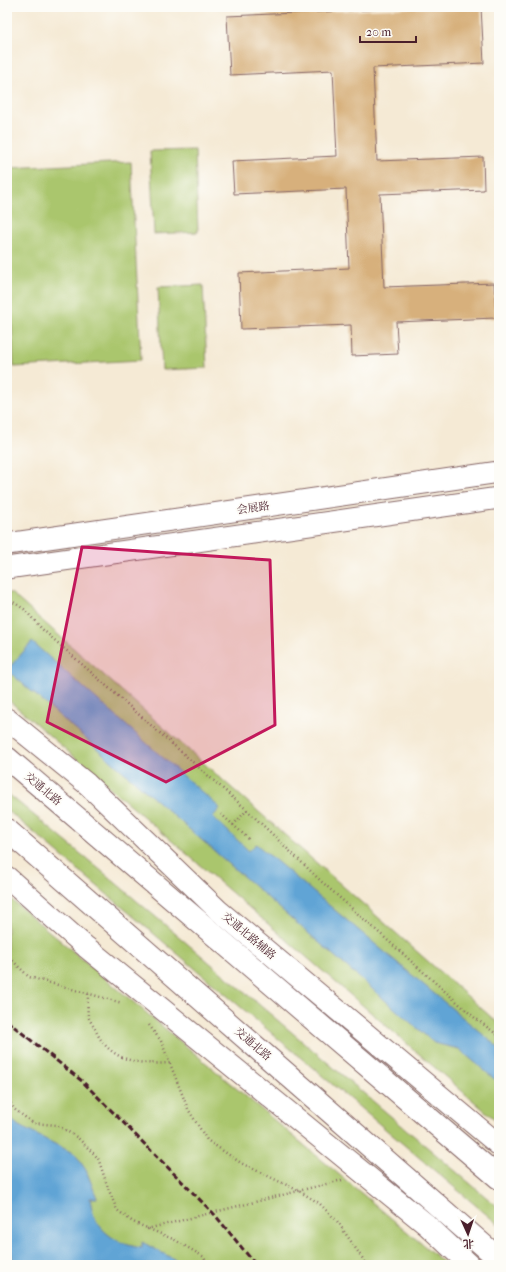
<svg xmlns="http://www.w3.org/2000/svg" width="506" height="1272" font-family="'IM FELL French Canon','Noto Serif SC',serif">
<style>
.green{fill:#aac66d;stroke:#7a724c}
.water{fill:#61a4d5;stroke:#566280}
.building{fill:#d7b07b}
.lines{fill:none;stroke-linecap:round;stroke-linejoin:round}
.minor-casing{stroke:#866666;stroke-width:23}
.major-casing{stroke:#866666;stroke-width:24}
.path{stroke:#866666;stroke-width:2.5;stroke-dasharray:1 3;stroke-linecap:butt}
.minor{stroke:#fff;stroke-width:21}
.major{stroke:#fff;stroke-width:22}
.rail{stroke:#4a1f2b;stroke-width:3;stroke-dasharray:6 3;stroke-linecap:butt}
.marked{fill:#c2185b;fill-opacity:0.2;stroke:#c2185b;stroke-width:3;stroke-linejoin:round}
.labels{text-anchor:middle;dominant-baseline:central;stroke-width:3.5;stroke-linejoin:round;paint-order:stroke}
.street-label{font-size:11px;fill:#4a1f2b;stroke:#fdfcf7}
</style>
<rect width="100%" height="100%" fill="#fdfcf7"/>
<filter id="ink" filterUnits="userSpaceOnUse"><feTurbulence type="fractalNoise" baseFrequency=".025" numOctaves="2"/><feDisplacementMap in="SourceGraphic" scale="8" xChannelSelector="R" yChannelSelector="G"/><feConvolveMatrix kernelMatrix="1 2 1 2 8 2 1 2 1" color-interpolation-filters="sRGB"/></filter>
<filter id="wash" filterUnits="userSpaceOnUse"><feTurbulence type="fractalNoise" baseFrequency=".012" numOctaves="4" result="noise"/><feDisplacementMap in="SourceGraphic" scale="16" xChannelSelector="R" yChannelSelector="G"/><feGaussianBlur stdDeviation="0.9" result="paint"/><feColorMatrix in="noise" values="0 0 0 0 0 0 0 0 0 0 0 0 0 0 0 0 0 1.4 0 .05"/><feComposite in="paint" operator="in"/></filter>
<g filter="url(#wash)">
<rect width="100%" height="100%" fill="#f5ead5"/>
<path class="green" d="M195,150L198,232L154,234L150,151Z
M131,162L141,360L14,367L7,231V168Z
M203,285L207,368L162,370L158,287Z
M7,593H11L499,1024V1123L7,699Z
M7,793L104,873L499,1208V1225L7,810Z
M7,896L447,1265H7Z"/>
<path class="water" d="M32,642L220,808L213,817L249,851L256,844L499,1048V1083L459,1049L434,1043L7,670Z
M7,1116L19,1126L75,1154L86,1170L97,1198H90C91,1204 92,1211 94,1216C103,1236 122,1245 142,1248V1242L185,1265H10L13,1261L7,1232Z"/>
<g id="blocks">
<path class="building" d="M435,7H481L484,63L373,68L377,161L483,157L484,190L380,194L384,287L494,283L496,318L396,322L398,354L352,356L351,325L241,329L239,273L349,268L346,189L234,194L232,161L337,156L333,70L230,75L227,16Z"/>
</g>
</g>
<g filter="url(#ink)">
<use href="#blocks" fill-opacity="0" stroke="#866666" stroke-width="1"/>
<g class="lines">
<defs>
<path id="minor" d="M7,544L499,472
M7,568L499,498
M7,719L87,784L218,910L499,1145
M7,877L86,947L427,1225L470,1265"/>
<path id="major" d="M7,758L499,1178
M7,830L499,1259"/>
</defs>
<use href="#minor" class="minor-casing"/>
<use href="#major" class="major-casing"/>
<path class="path" d="M7,598L24,609L42,629L247,810L322,882L475,1018L499,1036
M221,814L250,840
M233,825L247,810
M7,955L29,977L122,1003
M88,994C88,1000 87,1009 88,1015C89,1020 93,1025 95,1029C109,1061 138,1065 170,1063
M149,1025L161,1041L188,1109L207,1140L241,1163L299,1191L319,1203L337,1221L367,1265
M7,1096L14,1109L33,1123L57,1125L78,1138L98,1158L108,1188L117,1210L133,1222L175,1240L204,1257L207,1265
M147,1229L342,1180
M7,1264L8,1265"/>
<use href="#minor" class="minor"/>
<use href="#major" class="major"/>
<path class="rail" d="M7,1021L82,1081L215,1215L256,1265"/>
</g>
</g>
<path class="marked" d="M82,547L270,560L275,725L166,782L47,722Z"/>
<g class="labels">
<g class="street-label">
<text transform="translate(253 508) rotate(-8)">会展路</text>
<text transform="translate(43 789) rotate(40)">交通北路</text>
<text transform="translate(249 936) rotate(40)">交通北路辅路</text>
<text transform="translate(253 1044) rotate(41)">交通北路</text>
</g>
</g>
<rect width="506" height="1272" fill="none" stroke="#fdfcf7" stroke-width="24"/>
<g transform="translate(468 1234) rotate(177)" stroke="#fdfcf7" stroke-width="3" paint-order="stroke">
<path d="M0-3L7 15L0 10L-7 15Z" fill="#4a1f2b"/>
<text y="-6" font-size="11" font-weight="bold" text-anchor="middle" fill="#4a1f2b">北</text>
</g>
<path d="M360 36v6h56v-6" fill="none" stroke="#4a1f2b" stroke-width="2"/>
<text x="366" y="36" font-size="12" fill="#4a1f2b" stroke="#fdfcf7" stroke-width="3" paint-order="stroke">20 m</text>
</svg>
